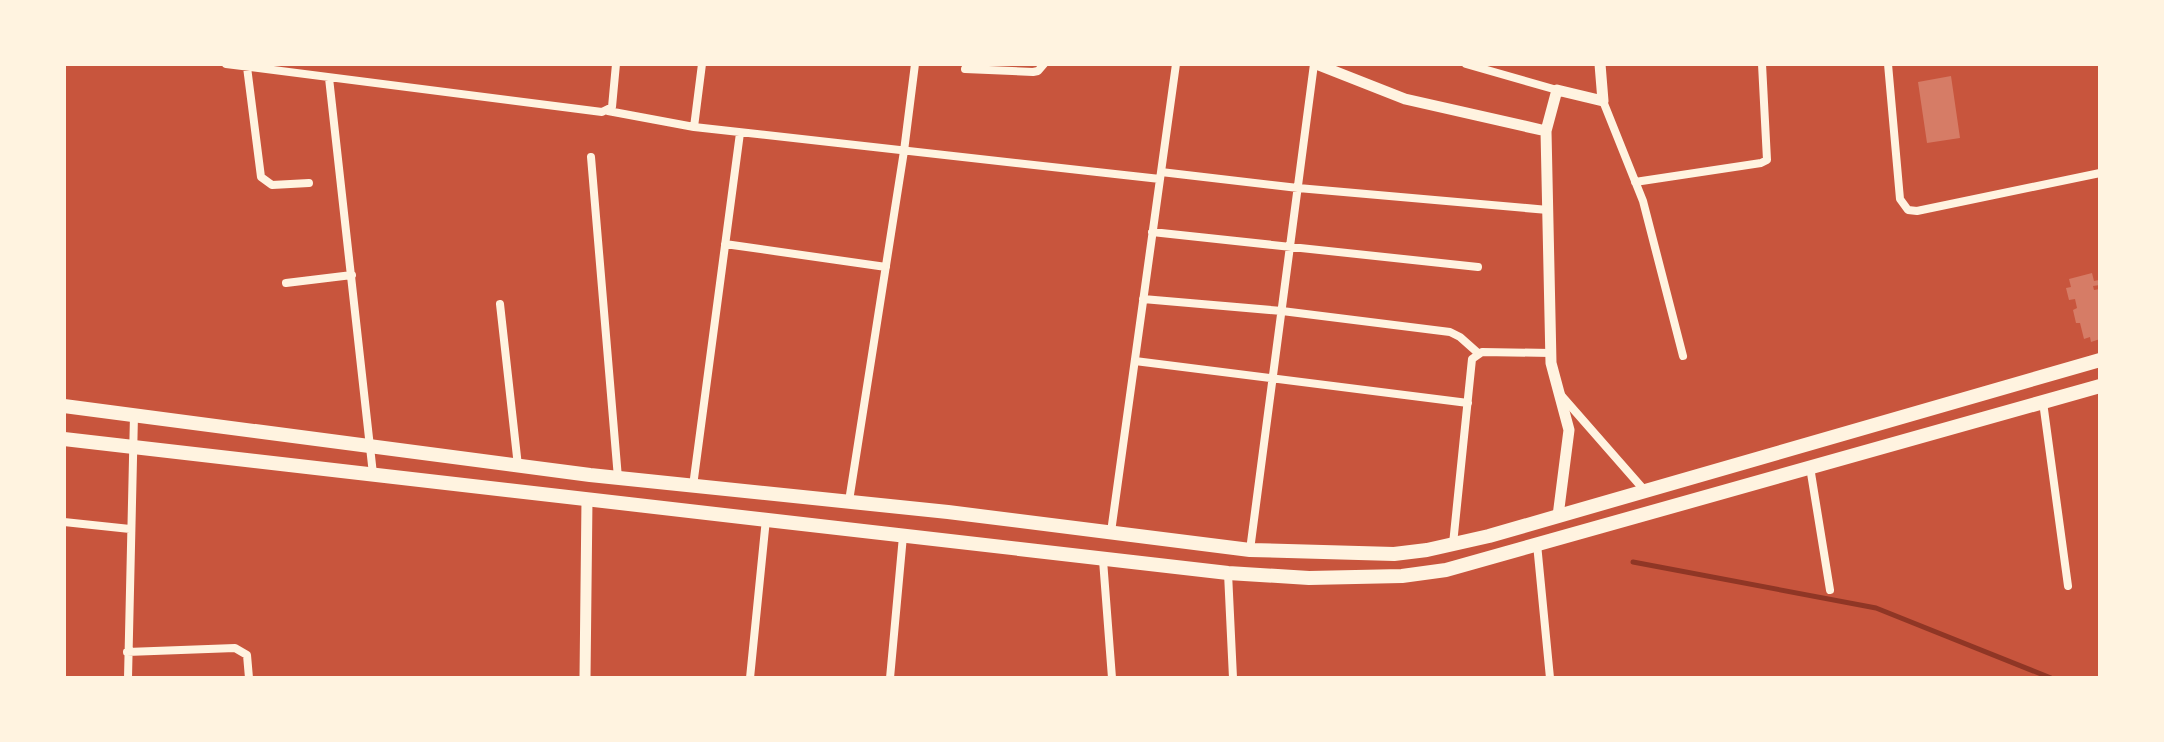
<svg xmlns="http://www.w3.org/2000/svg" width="2164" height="742" font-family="Raleway,sans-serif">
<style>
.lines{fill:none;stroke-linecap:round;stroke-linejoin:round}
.stream{stroke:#8f3625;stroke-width:5}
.building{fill:#d67c66}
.minor{stroke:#fff3e0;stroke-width:8}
.tertiary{stroke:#fff3e0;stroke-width:11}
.primary{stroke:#fff3e0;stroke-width:14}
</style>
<rect width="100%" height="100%" fill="#c8553d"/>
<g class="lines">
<path class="stream" d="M1633,562L1876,608L2051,678"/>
</g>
<path class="building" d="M1951,76L1960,138L1927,143L1918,82Z
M2092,273L2094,281L2099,280L2100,285L2093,286L2094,290L2100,289V300H2098L2100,304V339L2091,342L2090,337L2084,339L2080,323H2076L2073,310L2077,308L2075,299L2069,300L2066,288L2071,287L2069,279Z"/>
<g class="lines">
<path class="minor" d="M226,64L602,112L612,107L616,64
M1466,64L1557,90
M1888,64L1900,199L1908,210L1917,211L2100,173
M247,67L261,177L272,185L309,183
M965,69L1033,72L1038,71L1044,64
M329,78L373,474
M1603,101L1643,201L1683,356
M608,111L694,127L1160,179
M694,127L702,64
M591,157L618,478
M1161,172L1298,188L1548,210
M1635,182L1761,163L1767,160L1762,64
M1152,232L1478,267
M725,244L886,267
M286,283L352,275
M1143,299L1282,311L1450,332L1460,337L1478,353
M500,304L518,466
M1135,361L1468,403
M1560,394L1645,491
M2043,402L2068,586
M1810,467L1830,590
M693,486L740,133
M849,501L904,151L915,64
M64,522L130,529
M1111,532L1176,64
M1453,544L1472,359L1482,352L1551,353
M1537,544L1550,678
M1250,550L1314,64
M1103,560L1112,678
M1228,573L1233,678
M127,652L235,648L247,655L249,678
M128,678L134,415
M750,678L766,519
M890,678L903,536"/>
<path class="tertiary" d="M1316,64L1405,99L1546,131L1551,363L1569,430L1558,516
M1546,131L1557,90L1603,101L1600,64
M585,678L587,499"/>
<path class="primary" d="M64,406L590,475L948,512L1250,550L1394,554L1427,550L1489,536L2100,360
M64,439L1228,573L1309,578L1402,576L1446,570L2100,386"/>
</g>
<rect width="2164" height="742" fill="none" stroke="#fff3e0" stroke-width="132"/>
</svg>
